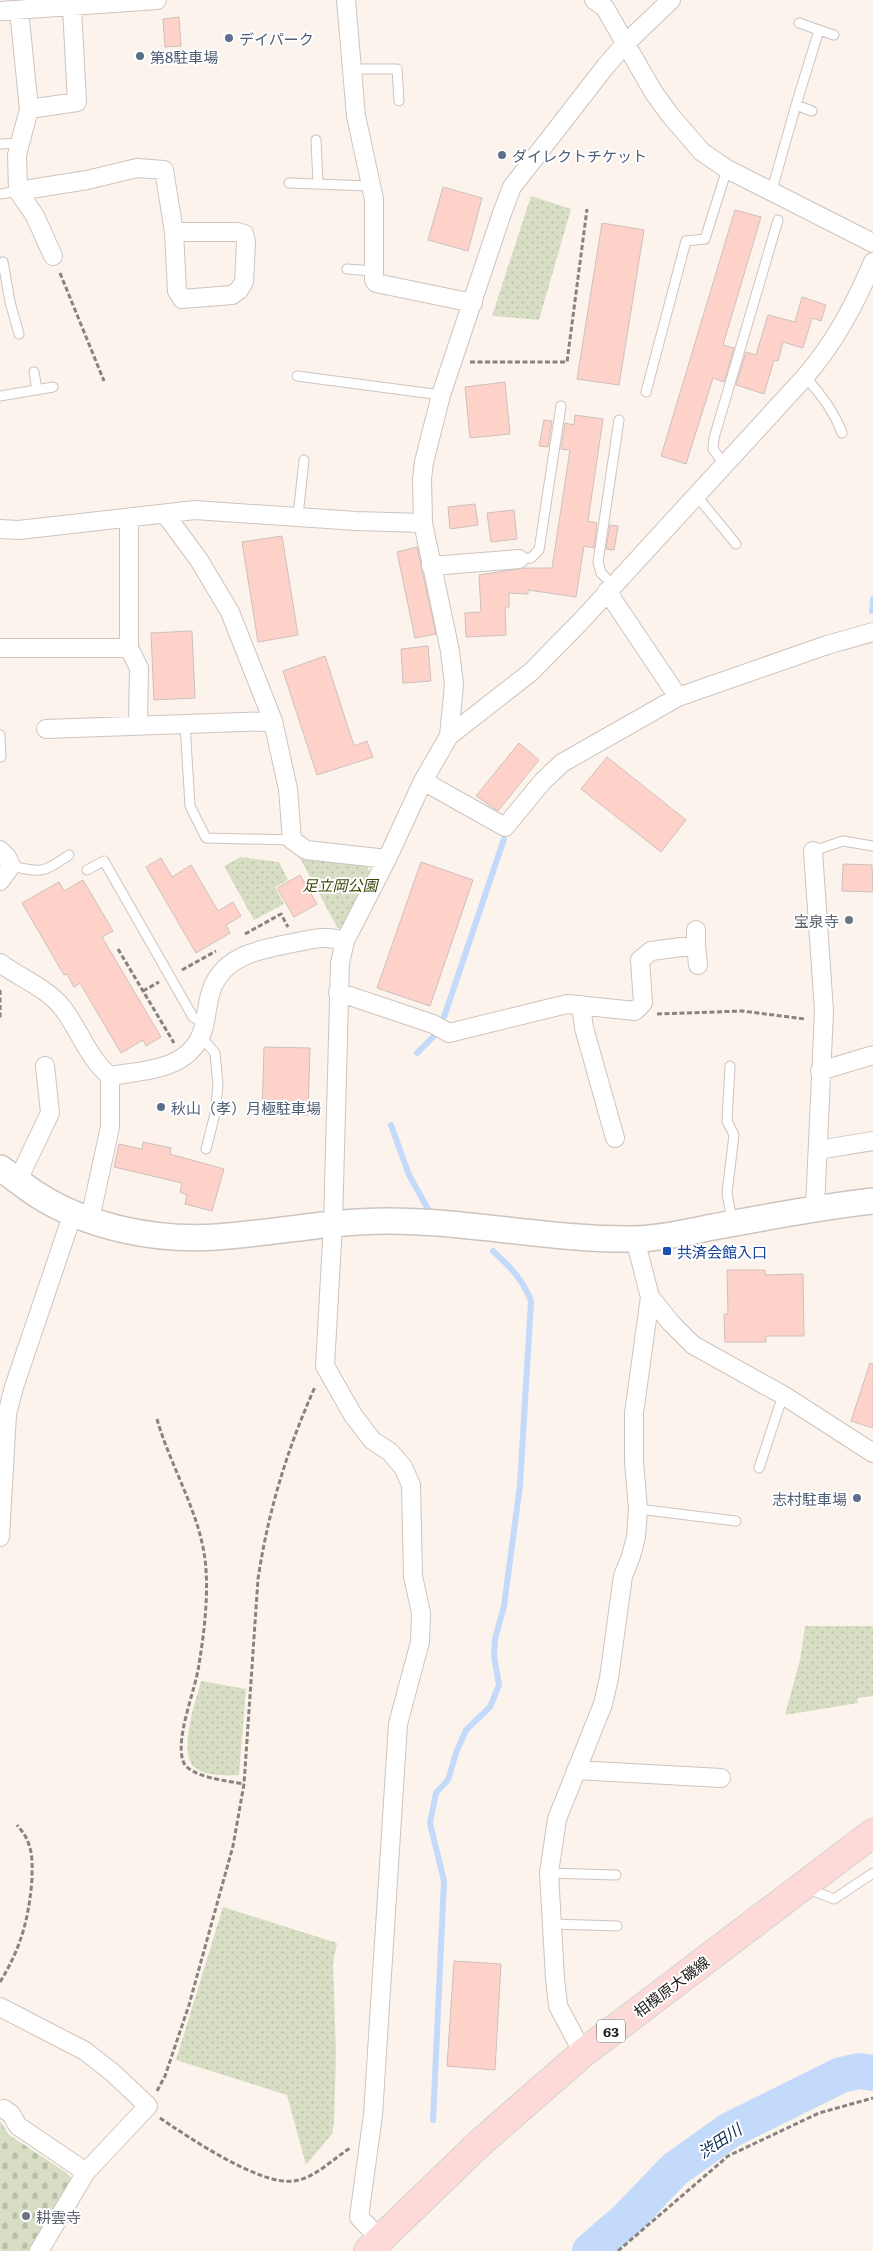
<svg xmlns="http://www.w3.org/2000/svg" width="873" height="2251" font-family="Literata,'Noto Sans JP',serif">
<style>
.green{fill:url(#green-dots)}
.cemetery{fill:url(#cemetery-stones)}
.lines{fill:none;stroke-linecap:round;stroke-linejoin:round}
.stream{stroke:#c3dafb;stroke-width:6}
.river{stroke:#c3dafb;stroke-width:36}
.building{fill:#ffd2c9;stroke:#ccc0be}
.lane-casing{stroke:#cec4be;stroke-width:11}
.street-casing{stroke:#cec4be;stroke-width:20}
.secondary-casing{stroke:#cec4be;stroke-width:28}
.primary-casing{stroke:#d3d3d2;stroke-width:30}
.path{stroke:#89827e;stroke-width:3;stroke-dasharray:5 2.5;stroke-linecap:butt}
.lane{stroke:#fff;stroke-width:9}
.street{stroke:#fff;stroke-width:18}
.secondary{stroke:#fff;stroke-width:25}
.primary{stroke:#fdd9d8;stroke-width:28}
.service-dot{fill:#5c6f8a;stroke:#fff;stroke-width:2}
.worship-dot{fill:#6b7280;stroke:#fff;stroke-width:2}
.transit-dot{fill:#1a4fb4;stroke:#fff;stroke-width:2}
.labels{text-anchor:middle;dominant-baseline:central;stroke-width:4;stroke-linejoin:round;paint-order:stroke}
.shield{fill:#fff;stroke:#666462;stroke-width:1}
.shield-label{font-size:14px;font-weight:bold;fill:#25211f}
.service-label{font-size:15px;fill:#4e5e75;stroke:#fff;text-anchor:start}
.park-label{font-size:15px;font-style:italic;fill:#3a4506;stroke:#fff}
.worship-label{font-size:15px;fill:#5b616d;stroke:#fff;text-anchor:end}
.transit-label{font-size:15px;fill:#164399;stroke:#fff;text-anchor:start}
.street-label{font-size:15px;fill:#25211f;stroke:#fff}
.water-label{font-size:16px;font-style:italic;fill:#0b2952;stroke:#fff}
</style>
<defs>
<pattern id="green-dots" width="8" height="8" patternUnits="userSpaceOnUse" patternTransform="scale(1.25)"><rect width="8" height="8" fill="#d7dec4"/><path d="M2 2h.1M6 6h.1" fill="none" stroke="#b8bea8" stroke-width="1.8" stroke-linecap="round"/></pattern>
<pattern id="cemetery-stones" width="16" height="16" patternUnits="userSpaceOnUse" patternTransform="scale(1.25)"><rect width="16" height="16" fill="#d7dec4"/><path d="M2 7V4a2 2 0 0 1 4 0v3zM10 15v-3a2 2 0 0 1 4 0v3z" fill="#b8bea8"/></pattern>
</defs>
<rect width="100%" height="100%" fill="#fdf3ed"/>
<path class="green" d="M531,196L571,209L539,320L492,316Z
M299,856L365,864L371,873L342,930L337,927Z
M241,857L279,862L288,880L275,887L284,904L254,920L224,866Z
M805,1626H873V1696L857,1698L858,1703L785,1715L800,1660Z
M201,1681L246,1689L239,1775C225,1776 205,1776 194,1767C178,1752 196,1700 201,1681Z
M223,1907L337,1943L333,1963L336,2053L334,2123L332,2134L306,2165L287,2095L176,2060Z"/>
<path class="cemetery" d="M0,2121L9,2135L67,2173L73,2181L32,2251H0Z"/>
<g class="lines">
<path class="stream" d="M872,611L873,599
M444,1017L504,839
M417,1053L433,1037
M391,1125L409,1175L428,1209
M433,2120L444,1881L430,1823L436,1793L448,1780L456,1753L466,1730L490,1707L499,1685L494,1656L495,1639L504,1606L520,1485L531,1301C523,1279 509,1266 493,1251"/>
<path class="river" d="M590,2251L628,2218L675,2169L730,2130L841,2075L859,2071L873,2073"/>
</g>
<path class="building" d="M179,17L181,46L165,47L163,19Z
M443,187L482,198L468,251L428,240Z
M735,210L761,217L723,345L734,348L724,382L713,378L686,464L661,456Z
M602,223L644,230L619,385L577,379Z
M802,297L826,305L821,321L812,318L803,348L783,342L778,361L774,360L764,394L736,385L746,352L756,355L768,315L795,322Z
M505,382L510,434L470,438L465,387Z
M575,415L603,419L588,521L597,523L594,548L584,546L576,597L528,590V594L509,593V607H505L506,635L466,637L465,613L481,612L479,575L524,568H552L570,450L561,449L565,423L574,425Z
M544,420L552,421L548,447L539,446Z
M475,504L478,525L450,529L448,507Z
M514,510L517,539L491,542L487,513Z
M610,525L618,526L614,550L606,549Z
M282,536L298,635L258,642L242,542Z
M417,547L436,634L415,638L397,552Z
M192,631L195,698L154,700L151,633Z
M428,646L431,681L403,683L401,649Z
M325,656L354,746L367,741L373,757L317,775L283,671Z
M519,743L539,760L498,811L476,796Z
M607,757L686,820L661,852L581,789Z
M161,858L172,877L191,865L218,911L233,902L241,916L226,925L230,933L196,953L146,867Z
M421,862L473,880L430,1006L377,988Z
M843,864L872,865L873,892L842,891Z
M300,875L317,904L294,917L277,888Z
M83,880L113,931L102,937L161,1037L146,1046L143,1040L121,1053L80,983L74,987L67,974L64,975L22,903L59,882L64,891Z
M264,1047L310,1048L308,1115L262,1114Z
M143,1142L171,1148L170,1154L224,1169L212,1211L185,1204L187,1195L180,1192L182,1183L114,1167L119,1144L142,1149Z
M727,1270H765V1275L803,1274L804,1336H766V1342H725L724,1314H728Z
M870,1363L873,1364V1428L851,1421Z
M454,1961L501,1964L495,2070L447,2066Z"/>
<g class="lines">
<defs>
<path id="lane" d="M819,30L834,35
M352,69H397L399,101
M796,105L812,111
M316,140L318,184
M0,144L20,143
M289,183L370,186
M771,193L796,105L819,30L799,23
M0,194L18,191
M3,262L10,302L19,334
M347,269L374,271
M34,372L37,390
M297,376L441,395
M805,377C821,394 834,411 842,433
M646,392L686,241L705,239L727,169
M0,396L53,387
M724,464L713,449L714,438L778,220
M696,495L736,544
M298,516L304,460
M519,559L531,558L539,550L561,406
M613,585L601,573L598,562L619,420
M185,724L190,806L206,838L292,840
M0,735L1,757
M813,851L843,841L873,846
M11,866C43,873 42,873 69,855
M87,870L104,861L193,1017L206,1024
M201,1037L215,1053L218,1085L215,1114L206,1149
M730,1066L727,1121L734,1135L727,1193L732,1221
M759,1468L783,1395
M638,1509L736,1521
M549,1873L616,1875
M806,1888L834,1899L873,1873
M552,1924L617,1926"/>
<path id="street" d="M346,0L356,116L374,199V280L376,283L473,303
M594,0L605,8L654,93L670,115L702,152L727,169L873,243
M19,10L29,109L17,155L18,191L35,216L53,256
M0,11L157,0
M29,109L77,102L72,7
M18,191L87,180L137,168L164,170L174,232L177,291L182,299L232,295L239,290L244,282L246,242L244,234L237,232H174
M165,514L199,560L230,612L273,721L288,789L292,840L306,850L387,859
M129,518V648L139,668L138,724
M0,529L19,530L195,510L356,521L423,523
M431,566L519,559
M607,591L678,697
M0,648H129
M46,729L273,721
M449,736L531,672L583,619L805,377C835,342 855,304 873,262
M423,781L505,827L543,781L562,763L678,697L827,645L873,632
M0,850L7,857L11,866L0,881
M813,851L824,1011L815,1208
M696,945L698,965
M0,963C20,978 45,987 61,1006C79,1028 88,1059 110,1076C138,1071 175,1071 194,1047C209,1029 204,1006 213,986C227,954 263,949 293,943C314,939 324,935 345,941
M338,992L433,1024L449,1033L567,1004L635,1011L643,1003L640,960L651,951L696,945V930
M581,1005L584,1028L615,1138
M820,1071L873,1055
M818,1150L873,1141
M18,1180L50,1113L45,1066
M90,1219L110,1127V1076
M635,1239L650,1297L671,1323L693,1345L783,1395L873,1453
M0,1537L7,1414L14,1387L73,1213
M576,1770L721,1778
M0,2007L85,2051L113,2073L148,2106L86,2172L39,2251
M583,2053L558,2006L555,1978L549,1873L557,1819L603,1704L609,1678L623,1576L631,1556L636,1537L638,1509L634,1461V1413L650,1297
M4,2109L11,2114L18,2126L86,2172
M380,2239L359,2217L373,2115L398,1724L420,1642L421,1613L413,1576L411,1485L403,1467L390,1452L372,1440L353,1415L325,1366L333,1224L340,963L345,941L387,859L423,781L449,736L454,685L450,651L423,523L422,479L424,462L441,395L502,213L512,187L605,67L625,44L671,0"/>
<path id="secondary" d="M0,1168C12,1176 24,1186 36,1194C89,1228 156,1241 217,1237C274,1233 330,1221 387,1221C469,1221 551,1240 633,1239C660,1239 687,1232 713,1227C767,1217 819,1207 873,1201"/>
<path id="primary" d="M368,2251L480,2143L583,2053L873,1833"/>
</defs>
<use href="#lane" class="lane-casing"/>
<use href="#street" class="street-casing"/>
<use href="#secondary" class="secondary-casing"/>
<use href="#primary" class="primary-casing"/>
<path class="path" d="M60,273L104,381
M470,362H567L587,209
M245,934L281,914L288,927
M118,949L174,1043
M182,970L216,951
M0,990V1018
M143,991L159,982
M657,1014L742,1011L805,1019
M157,1419C171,1469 203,1517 206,1570C208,1600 204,1634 199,1664C196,1689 175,1737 183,1761C188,1777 228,1781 244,1784
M0,1982C21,1948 29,1918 32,1879C32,1867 33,1856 29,1845C27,1837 22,1831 17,1825
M157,2091L165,2076L189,2005L233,1846L244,1784L258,1579C268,1512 287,1449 315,1387
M160,2118C188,2137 260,2186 294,2181C315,2178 333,2159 350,2148
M618,2251L728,2156L819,2113L873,2098"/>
<use href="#lane" class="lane"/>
<use href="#street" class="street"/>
<use href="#secondary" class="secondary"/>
<use href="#primary" class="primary"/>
</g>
<g class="service-dot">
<circle cx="229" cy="38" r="5"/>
<circle cx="140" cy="56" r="5"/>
<circle cx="502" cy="155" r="5"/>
<circle cx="161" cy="1107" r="5"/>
<circle cx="857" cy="1498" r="5"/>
</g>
<g class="worship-dot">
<circle cx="849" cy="920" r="5"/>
<circle cx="26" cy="2216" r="5"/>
</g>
<rect class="transit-dot" x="662" y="1246" width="10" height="10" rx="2.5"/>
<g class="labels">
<rect class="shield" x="597" y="2019.5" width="28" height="23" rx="4"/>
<g class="shield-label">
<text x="611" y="2031">63</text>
</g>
<g class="service-label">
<text x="239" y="38">デイパーク</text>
<text x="150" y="56">第8駐車場</text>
<text x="512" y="155">ダイレクトチケット</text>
<text x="171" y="1107">秋山（孝）月極駐車場</text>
<text x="847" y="1498" text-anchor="end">志村駐車場</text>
</g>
<g class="park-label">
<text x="340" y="884">足立岡公園</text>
</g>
<g class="worship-label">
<text x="839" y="920">宝泉寺</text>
<text x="36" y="2216" text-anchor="start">耕雲寺</text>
</g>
<g class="transit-label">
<text x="677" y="1251">共済会館入口</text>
</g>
<g class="street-label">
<text transform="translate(671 1986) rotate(-37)">相模原大磯線</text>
</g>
<g class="water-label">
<text transform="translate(719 2140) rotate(-33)">渋田川</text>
</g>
</g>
</svg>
